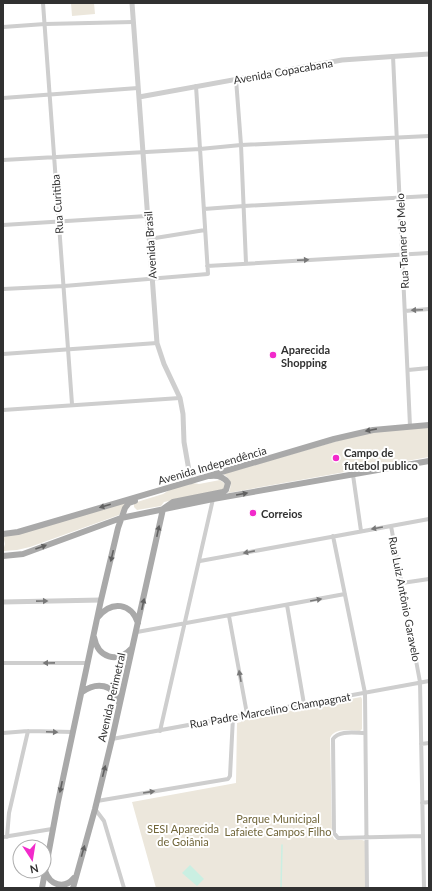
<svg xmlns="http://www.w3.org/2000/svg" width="432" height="891" font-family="Lato,sans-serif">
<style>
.green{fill:#ece7dc}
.water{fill:#caefe2}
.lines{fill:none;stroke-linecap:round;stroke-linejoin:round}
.stream{stroke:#caefe2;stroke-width:1.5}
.minor{stroke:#cecece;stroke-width:4}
.tertiary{stroke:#cecece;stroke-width:5}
.primary{stroke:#a9a9a9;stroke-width:6}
.oneway{fill:#787878}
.oneway2{fill:#616161}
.poi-dot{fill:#f22acb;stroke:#fff;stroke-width:1.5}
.labels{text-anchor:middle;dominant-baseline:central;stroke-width:4;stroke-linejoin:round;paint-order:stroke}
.street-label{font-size:11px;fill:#313131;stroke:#fff}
.poi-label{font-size:11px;font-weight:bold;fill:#313131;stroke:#fff;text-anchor:start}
.park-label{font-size:11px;fill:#71663a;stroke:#fff}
</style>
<rect width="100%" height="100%" fill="#fff"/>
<path class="green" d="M71,3H94L95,14L72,16Z
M429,427V457L228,493C233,486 230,478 223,474L348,438L374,432Z
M220,480L225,484L224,488L221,491L164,502L161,506L137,510L134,507V504L137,502L163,494L171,489L193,483L199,484Z
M126,502L119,515L30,547L17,550L3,551L5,544L3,535Z
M361,697L362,699V729L360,731C350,731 335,727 330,738L332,835L334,839L337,840H362L365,841L366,888H156L132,802L236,783L237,723L241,722V720Z"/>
<path class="water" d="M190,865L204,879L197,886L182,873Z"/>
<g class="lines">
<path class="stream" d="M281,888L282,845"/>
<path class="minor" d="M43,3L72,404
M3,27L45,24L133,22
M393,56L410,426
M236,79L241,145L246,263
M3,98L138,88
M3,160L200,149L241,145L429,136
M204,209L244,206L429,196
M3,225L147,216
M149,239L205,230
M207,266L429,253
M3,289L64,286L208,274L196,86
M405,311L429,309
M3,354L157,343
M408,370L429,368
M3,410L180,398
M353,475L361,531
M391,526L420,682L424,888
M333,536L365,693L367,888
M200,561L429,519
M402,583L429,579
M287,605L304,704
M229,616L247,714
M137,632L345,594
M3,663H88
M160,731L213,499
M3,733L28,731L73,732
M365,733C355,733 339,730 333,739L334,833L338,838L423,836
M112,739L429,681
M421,744L429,743
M97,801L228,779L230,776L233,717
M422,803L429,802
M95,809L104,821L124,888
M3,837L52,829
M7,837L9,813L28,731"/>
<path class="tertiary" d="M132,3L157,343L164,364L180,398L183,414L184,442L191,482
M139,97L342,60L429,54
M3,602L101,600"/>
<path class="primary" d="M3,534L18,532L334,439L373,430L429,425
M3,556L23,554L121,518L213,499L429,461
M98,617C112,600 131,603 138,623
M94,637C98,658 117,664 132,648
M82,692C96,682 114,683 119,703
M45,871C50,885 64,890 74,878
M42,888L58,802L101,600L118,528L125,508L129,503L135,501
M73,888L95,809L112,739L163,509L173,502L223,492L226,490L228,483C224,477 217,475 210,476"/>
</g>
<defs><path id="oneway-solid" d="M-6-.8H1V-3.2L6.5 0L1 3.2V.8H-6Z"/></defs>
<g class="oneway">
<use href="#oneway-solid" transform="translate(303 260) rotate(-3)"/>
<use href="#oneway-solid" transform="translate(417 310) rotate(177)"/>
<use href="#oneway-solid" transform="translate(377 528) rotate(170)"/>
<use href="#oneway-solid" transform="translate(249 552) rotate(169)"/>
<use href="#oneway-solid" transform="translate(316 600) rotate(-10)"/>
<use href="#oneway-solid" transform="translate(42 601) rotate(-1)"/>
<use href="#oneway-solid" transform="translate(49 663) rotate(179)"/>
<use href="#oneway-solid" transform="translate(240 676) rotate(-100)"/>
<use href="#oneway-solid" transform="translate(52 732) rotate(2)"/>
<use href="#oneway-solid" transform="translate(149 792) rotate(-9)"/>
</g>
<g class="oneway2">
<use href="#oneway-solid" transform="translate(371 430) rotate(169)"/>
<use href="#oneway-solid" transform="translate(242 494) rotate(-10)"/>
<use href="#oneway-solid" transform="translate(105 506) rotate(164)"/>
<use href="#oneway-solid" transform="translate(158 531) rotate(-78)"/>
<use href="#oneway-solid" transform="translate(41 547) rotate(-20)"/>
<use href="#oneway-solid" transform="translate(112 556) rotate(103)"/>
<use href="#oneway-solid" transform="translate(143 604) rotate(-78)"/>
<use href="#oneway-solid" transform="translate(104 771) rotate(-76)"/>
<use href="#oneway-solid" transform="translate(61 787) rotate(102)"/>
<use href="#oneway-solid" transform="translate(83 851) rotate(-74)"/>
</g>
<g class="poi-dot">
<circle cx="273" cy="355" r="4"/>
<circle cx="336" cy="458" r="4"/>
<circle cx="253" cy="513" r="4"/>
</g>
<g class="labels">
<g class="street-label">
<text transform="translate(283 71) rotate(-10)">Avenida Copacabana</text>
<text transform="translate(57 204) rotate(-94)">Rua Curitiba</text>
<text transform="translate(402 241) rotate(-93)">Rua Tanner de Melo</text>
<text transform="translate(150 245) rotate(-94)">Avenida Brasil</text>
<text transform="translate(212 465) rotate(-16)">Avenida Independência</text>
<text transform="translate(405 599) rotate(79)">Rua Luiz Antônio Garavelo</text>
<text transform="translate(111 697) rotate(-77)">Avenida Perimetral</text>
<text transform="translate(270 710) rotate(-10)">Rua Padre Marcelino Champagnat</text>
</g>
<g class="poi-label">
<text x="281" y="349">Aparecida<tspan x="281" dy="13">Shopping</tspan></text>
<text x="344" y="452">Campo de<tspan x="344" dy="13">futebol publico</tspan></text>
<text x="261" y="513">Correios</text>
</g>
<g class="park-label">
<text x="278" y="818">Parque Municipal<tspan x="278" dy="13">Lafaiete Campos Filho</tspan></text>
<text x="183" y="828">SESI Aparecida<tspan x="183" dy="13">de Goiânia</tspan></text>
</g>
</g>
<rect width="432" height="891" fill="none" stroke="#313131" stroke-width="8"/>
<g transform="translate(32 859) rotate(168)"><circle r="19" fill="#ffffff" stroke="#adadad"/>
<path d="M0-3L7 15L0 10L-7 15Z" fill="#f22acb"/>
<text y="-6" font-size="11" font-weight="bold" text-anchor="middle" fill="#313131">N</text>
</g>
</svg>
